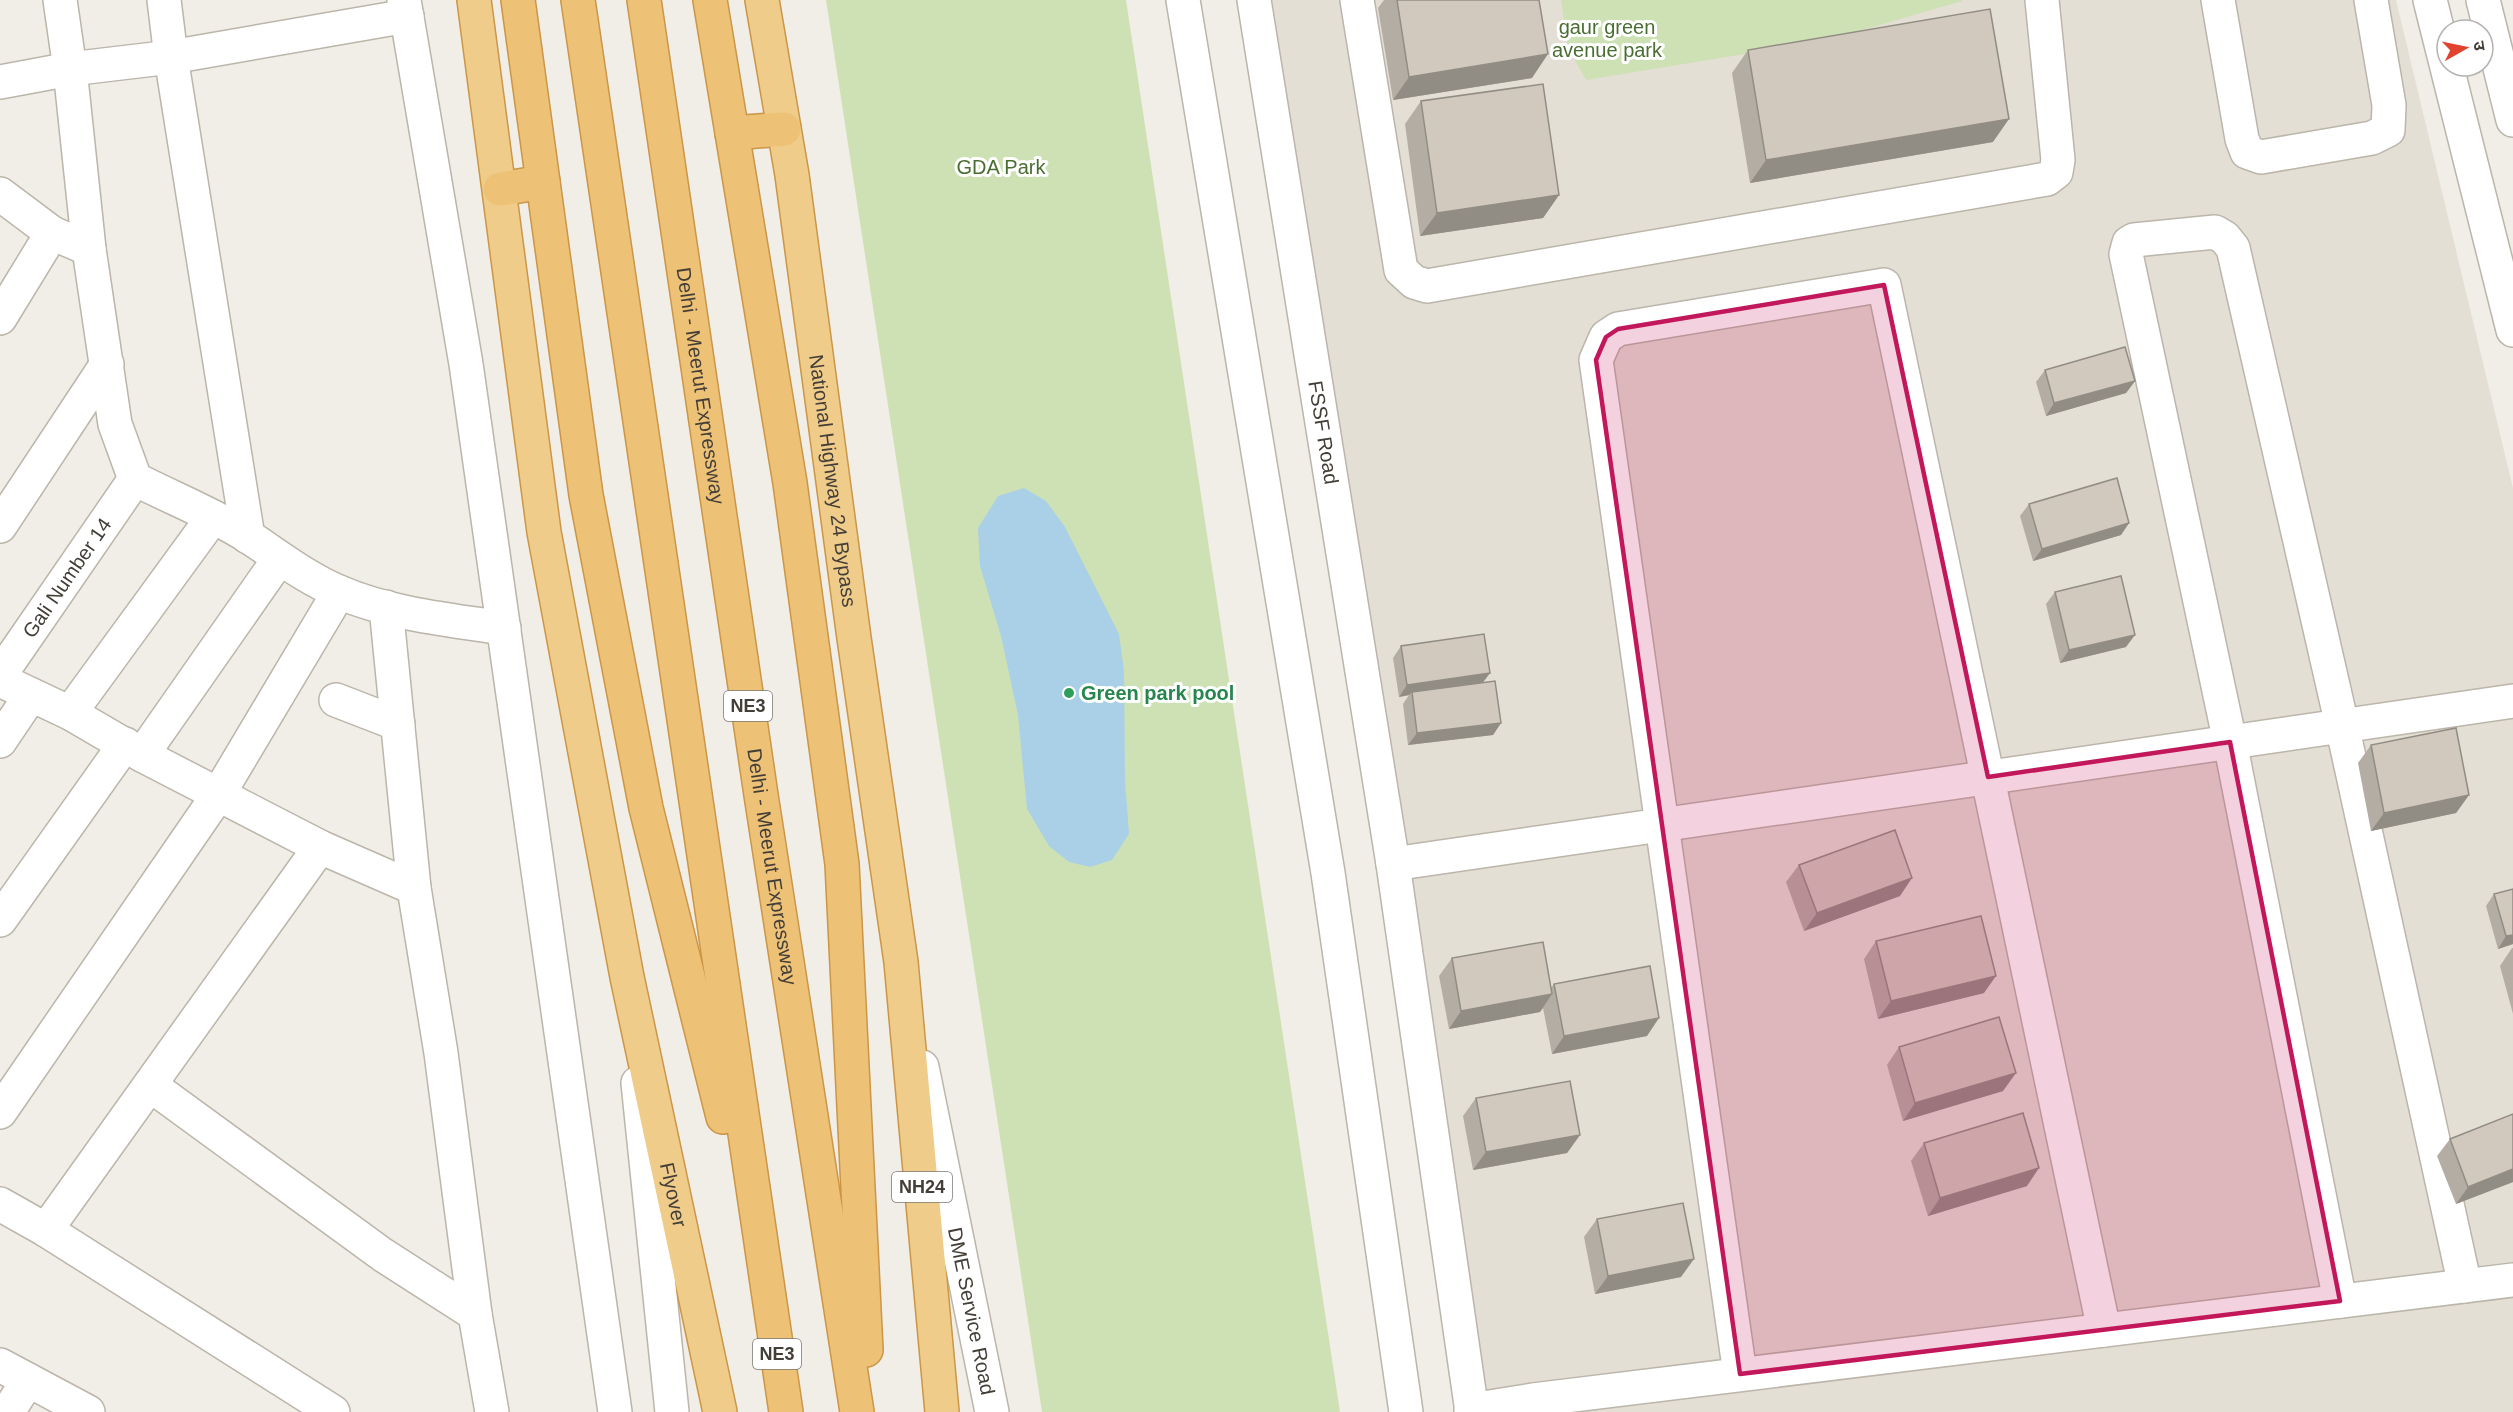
<svg xmlns="http://www.w3.org/2000/svg" width="2513" height="1412" font-family="Arial,'Noto Sans Devanagari',sans-serif">
<style>
.residential{fill:#e4dfd5}
.green{fill:#cee1b4}
.water{fill:#aad0e7}
.lines{fill:none;stroke-linecap:round;stroke-linejoin:round}
.minor-casing{stroke:#bbb5aa;stroke-width:36}
.tertiary-casing{stroke:#bbb5aa;stroke-width:36}
.trunk-casing{stroke:#cb9647;stroke-width:36}
.motorway-casing{stroke:#cb9647;stroke-width:36}
.minor{stroke:#fff;stroke-width:33}
.tertiary{stroke:#fff;stroke-width:33}
.trunk{stroke:#f0cc8a;stroke-width:33}
.motorway{stroke:#edc176;stroke-width:33}
.wall{fill:#b4ada3}
.shaded-wall{fill:#928d84}
.building{fill:#d1c9bd;stroke:#928d84;stroke-width:1.5}
.marked{fill:#c2185b;fill-opacity:0.2;stroke:#c2185b;stroke-width:4.5;stroke-linejoin:round}
.leisure-dot{fill:#2e9e5b;stroke:#fff;stroke-width:2}
.labels{text-anchor:middle;dominant-baseline:central;stroke-width:6;stroke-linejoin:round;paint-order:stroke}
.shield{fill:#fff;stroke:#7b7873;stroke-width:1.5}
.shield-label{font-size:18px;font-weight:bold;fill:#433e37}
.park-label{font-size:20px;fill:#4a6e31;stroke:#fff}
.street-label{font-size:20px;fill:#433e37;stroke:#fff}
.leisure-label{font-size:20px;font-weight:bold;fill:#27864d;stroke:#fff;text-anchor:start}
</style>
<rect width="100%" height="100%" fill="#f1eee7"/>
<path class="residential" d="M1272,0H2396L2513,488V1412H1488Z"/>
<path class="green" d="M826,0H1126L1340,1412H1042Z
M1561,0H1962V1L1825,41L1586,80L1568,48Z"/>
<path class="water" d="M1024,488L1046,501L1065,527L1119,634L1124,671L1125,779L1129,834L1112,860L1090,867L1069,862L1049,846L1027,809L1018,715L1001,636L980,566L978,528L998,496Z"/>
<g class="lines">
<defs>
<g id="minor">
<path d="M60,0L70,69L89,249L115,424L135,479C172,498 213,514 249,537C278,556 306,578 339,592C390,614 449,620 504,628"/>
<path d="M164,0L171,57L248,537"/>
<path d="M404,0L466,364L615,1412"/>
<path d="M1357,0L1401,270L1414,282L1427,286L2047,179L2056,172L2058,160L2042,0"/>
<path d="M2218,0L2242,139L2247,152L2261,157L2372,138L2388,130L2389,105L2371,0"/>
<path d="M2430,0L2513,330"/>
<path d="M2483,0L2513,120"/>
<path d="M0,82L70,69L171,57L407,16"/>
<path d="M0,194L52,233L89,249"/>
<path d="M0,318L52,233"/>
<path d="M0,526L107,364"/>
<path d="M386,607L414,888L441,1053L475,1314L492,1412"/>
<path id="s1" d="M0,675L135,479"/>
<path d="M0,680L70,713L142,755L320,847L414,888"/>
<path d="M336,700L398,724"/>
<path d="M70,713L213,517"/>
<path d="M0,741L31,695"/>
<path d="M142,755L279,559"/>
<path d="M1393,864L2513,701"/>
<path d="M0,920L125,744"/>
<path d="M150,1085L383,1255L475,1314"/>
<path d="M0,1112L218,795L339,592"/>
<path d="M0,1204L46,1230L333,1412"/>
<path d="M46,1230L320,847"/>
<path d="M2340,1301L2230,742L2126,254L2129,243L2134,240L2215,232L2225,238L2233,248L2342,725L2465,1286"/>
<path d="M0,1365L88,1412"/>
<path d="M1740,1374L1596,360L1606,337L1618,329L1884,285L2104,1330"/>
<path d="M1471,1410L1533,1400L2513,1280"/>
<path d="M8,1412L28,1380"/>
</g>
<g id="tertiary">
<path d="M1183,0L1328,873L1406,1412"/>
<path id="s2" d="M1254,0L1393,864L1472,1412"/>
<path id="s3" d="M922,1067L992,1412"/>
<path d="M638,1083L672,1412"/>
</g>
<g id="trunk">
<path id="s4" d="M474,0L544,532L627,977L720,1412"/>
<path id="s5" d="M762,0L792,175L854,638L901,962L942,1412"/>
</g>
<g id="motorway">
<path d="M518,0L586,495L646,808L723,1117"/>
<path d="M578,0L786,1412"/>
<path id="s6" d="M644,0L761,795L857,1412"/>
<path d="M710,0L790,483L842,864L866,1350"/>
<path d="M732,133L784,129"/>
<path d="M500,189L543,182"/>
</g>
</defs>
<use href="#minor" class="minor-casing"/>
<use href="#tertiary" class="tertiary-casing"/>
<use href="#trunk" class="trunk-casing"/>
<use href="#motorway" class="motorway-casing"/>
<use href="#minor" class="minor"/>
<use href="#tertiary" class="tertiary"/>
<use href="#trunk" class="trunk"/>
<use href="#motorway" class="motorway"/>
</g>
<path class="wall" d="M1384,0H1539L1532,78L1393,100L1378,8Z
M1748,50L1993,142L1750,183L1732,73Z
M1421,101L1559,195L1543,218L1420,236L1405,124Z
M2045,370L2135,381L2126,393L2046,416L2036,382Z
M2029,504L2129,523L2121,535L2033,561L2020,516Z
M2055,592L2126,647L2060,663L2046,604Z
M1401,646L1490,673L1483,682L1501,723L1493,735L1408,745L1403,704L1409,695L1399,697L1393,658Z
M2371,745L2469,795L2456,813L2371,831L2358,763Z
M1799,865L1900,896L1804,931L1786,882Z
M2494,894L2513,944L2498,949L2486,906Z
M1876,941L1984,993L1878,1019L1864,959Z
M2512,948H2513V1014L2500,966Z
M1452,958L1551,988L1554,984L1647,1036L1552,1054L1543,1008L1540,1012L1449,1029L1439,976Z
M1899,1047L2003,1091L1903,1121L1887,1065Z
M1476,1098L1580,1135L1567,1153L1473,1170L1463,1116Z
M2450,1139L2513,1182L2456,1204L2437,1156Z
M1924,1143L2027,1186L1928,1216L1911,1161Z
M1597,1219L1681,1277L1595,1294L1584,1237Z"/>
<path class="shaded-wall" d="M1548,54L1532,78L1393,100L1409,77Z
M2009,119L1993,142L1750,183L1766,160Z
M1559,195L1543,218L1420,236L1437,213Z
M2135,381L2126,393L2046,416L2054,403Z
M2129,523L2121,535L2033,561L2042,549Z
M2135,635L2126,647L2060,663L2069,650Z
M1490,673L1481,685L1412,692L1409,695L1399,697L1407,685Z
M1501,723L1493,735L1408,745L1417,733Z
M2469,795L2456,813L2371,831L2384,813Z
M1912,878L1900,896L1804,931L1817,913Z
M2513,935V944L2498,949L2506,936Z
M1996,976L1984,993L1878,1019L1891,1001Z
M1552,994L1540,1012L1449,1029L1461,1011Z
M1659,1018L1647,1036L1552,1054L1564,1036Z
M2016,1073L2003,1091L1903,1121L1915,1103Z
M1580,1135L1567,1153L1473,1170L1486,1152Z
M2039,1168L2027,1186L1928,1216L1940,1198Z
M2513,1169V1182L2456,1204L2468,1187Z
M1694,1259L1681,1277L1595,1294L1608,1276Z"/>
<path class="building" d="M1397,0H1539L1548,54L1409,77Z
M1990,9L2009,119L1766,160L1748,50Z
M1543,84L1559,195L1437,213L1421,101Z
M2125,347L2135,381L2054,403L2045,370Z
M2117,478L2129,523L2042,549L2029,504Z
M2121,576L2135,635L2069,650L2055,592Z
M1484,634L1490,673L1407,685L1401,646Z
M1495,681L1501,723L1417,733L1412,692Z
M2456,728L2469,795L2384,813L2371,745Z
M1895,830L1912,878L1817,913L1799,865Z
M2513,889V935L2506,936L2494,894Z
M1981,916L1996,976L1891,1001L1876,941Z
M1543,942L1552,994L1461,1011L1452,958Z
M1650,966L1659,1018L1564,1036L1554,984Z
M1999,1017L2016,1073L1915,1103L1899,1047Z
M1570,1081L1580,1135L1486,1152L1476,1098Z
M2023,1113L2039,1168L1940,1198L1924,1143Z
M2513,1114V1169L2468,1187L2450,1139Z
M1683,1203L1694,1259L1608,1276L1597,1219Z"/>
<path class="marked" d="M1884,285L1988,777L2230,742L2340,1301L1740,1374L1596,360L1606,337L1618,329Z"/>
<circle class="leisure-dot" cx="1069" cy="693" r="6"/>
<g class="labels">
<g class="shield">
<rect x="724" y="691" width="48" height="30" rx="4.5"/>
<rect x="892" y="1172" width="60" height="30" rx="4.5"/>
<rect x="753" y="1339" width="48" height="30" rx="4.5"/>
</g>
<g class="shield-label">
<text x="748" y="706">NE3</text>
<text x="922" y="1187">NH24</text>
<text x="777" y="1354">NE3</text>
</g>
<g class="park-label">
<text x="1607" y="27">gaur green<tspan x="1607" dy="23">avenue park</tspan></text>
<text x="1001" y="167">GDA Park</text>
</g>
<g class="street-label">
<text stroke="none"><textPath href="#s6" startOffset="390">Delhi - Meerut Expressway</textPath></text>
<text stroke="none"><textPath href="#s2" startOffset="438">FSSF Road</textPath></text>
<text stroke="none"><textPath href="#s5" startOffset="486">National Highway 24 Bypass</textPath></text>
<text stroke="none"><textPath href="#s1" startOffset="118">Gali Number 14</textPath></text>
<text stroke="none"><textPath href="#s6" startOffset="876">Delhi - Meerut Expressway</textPath></text>
<text stroke="none"><textPath href="#s4" startOffset="1212">Flyover</textPath></text>
<text stroke="none"><textPath href="#s3" startOffset="249">DME Service Road</textPath></text>
</g>
<g class="leisure-label">
<text x="1081" y="693">Green park pool</text>
</g>
</g>
<g transform="translate(2465 48) rotate(81)"><circle r="28" fill="#ffffff" stroke="#b4b2af" stroke-width="1.5"/>
<path d="M0-4.5L10 22L0 15L-10 22Z" fill="#e1432e"/>
<text y="-9" font-size="16" font-weight="bold" text-anchor="middle" fill="#433e37">उ</text>
</g>
</svg>
